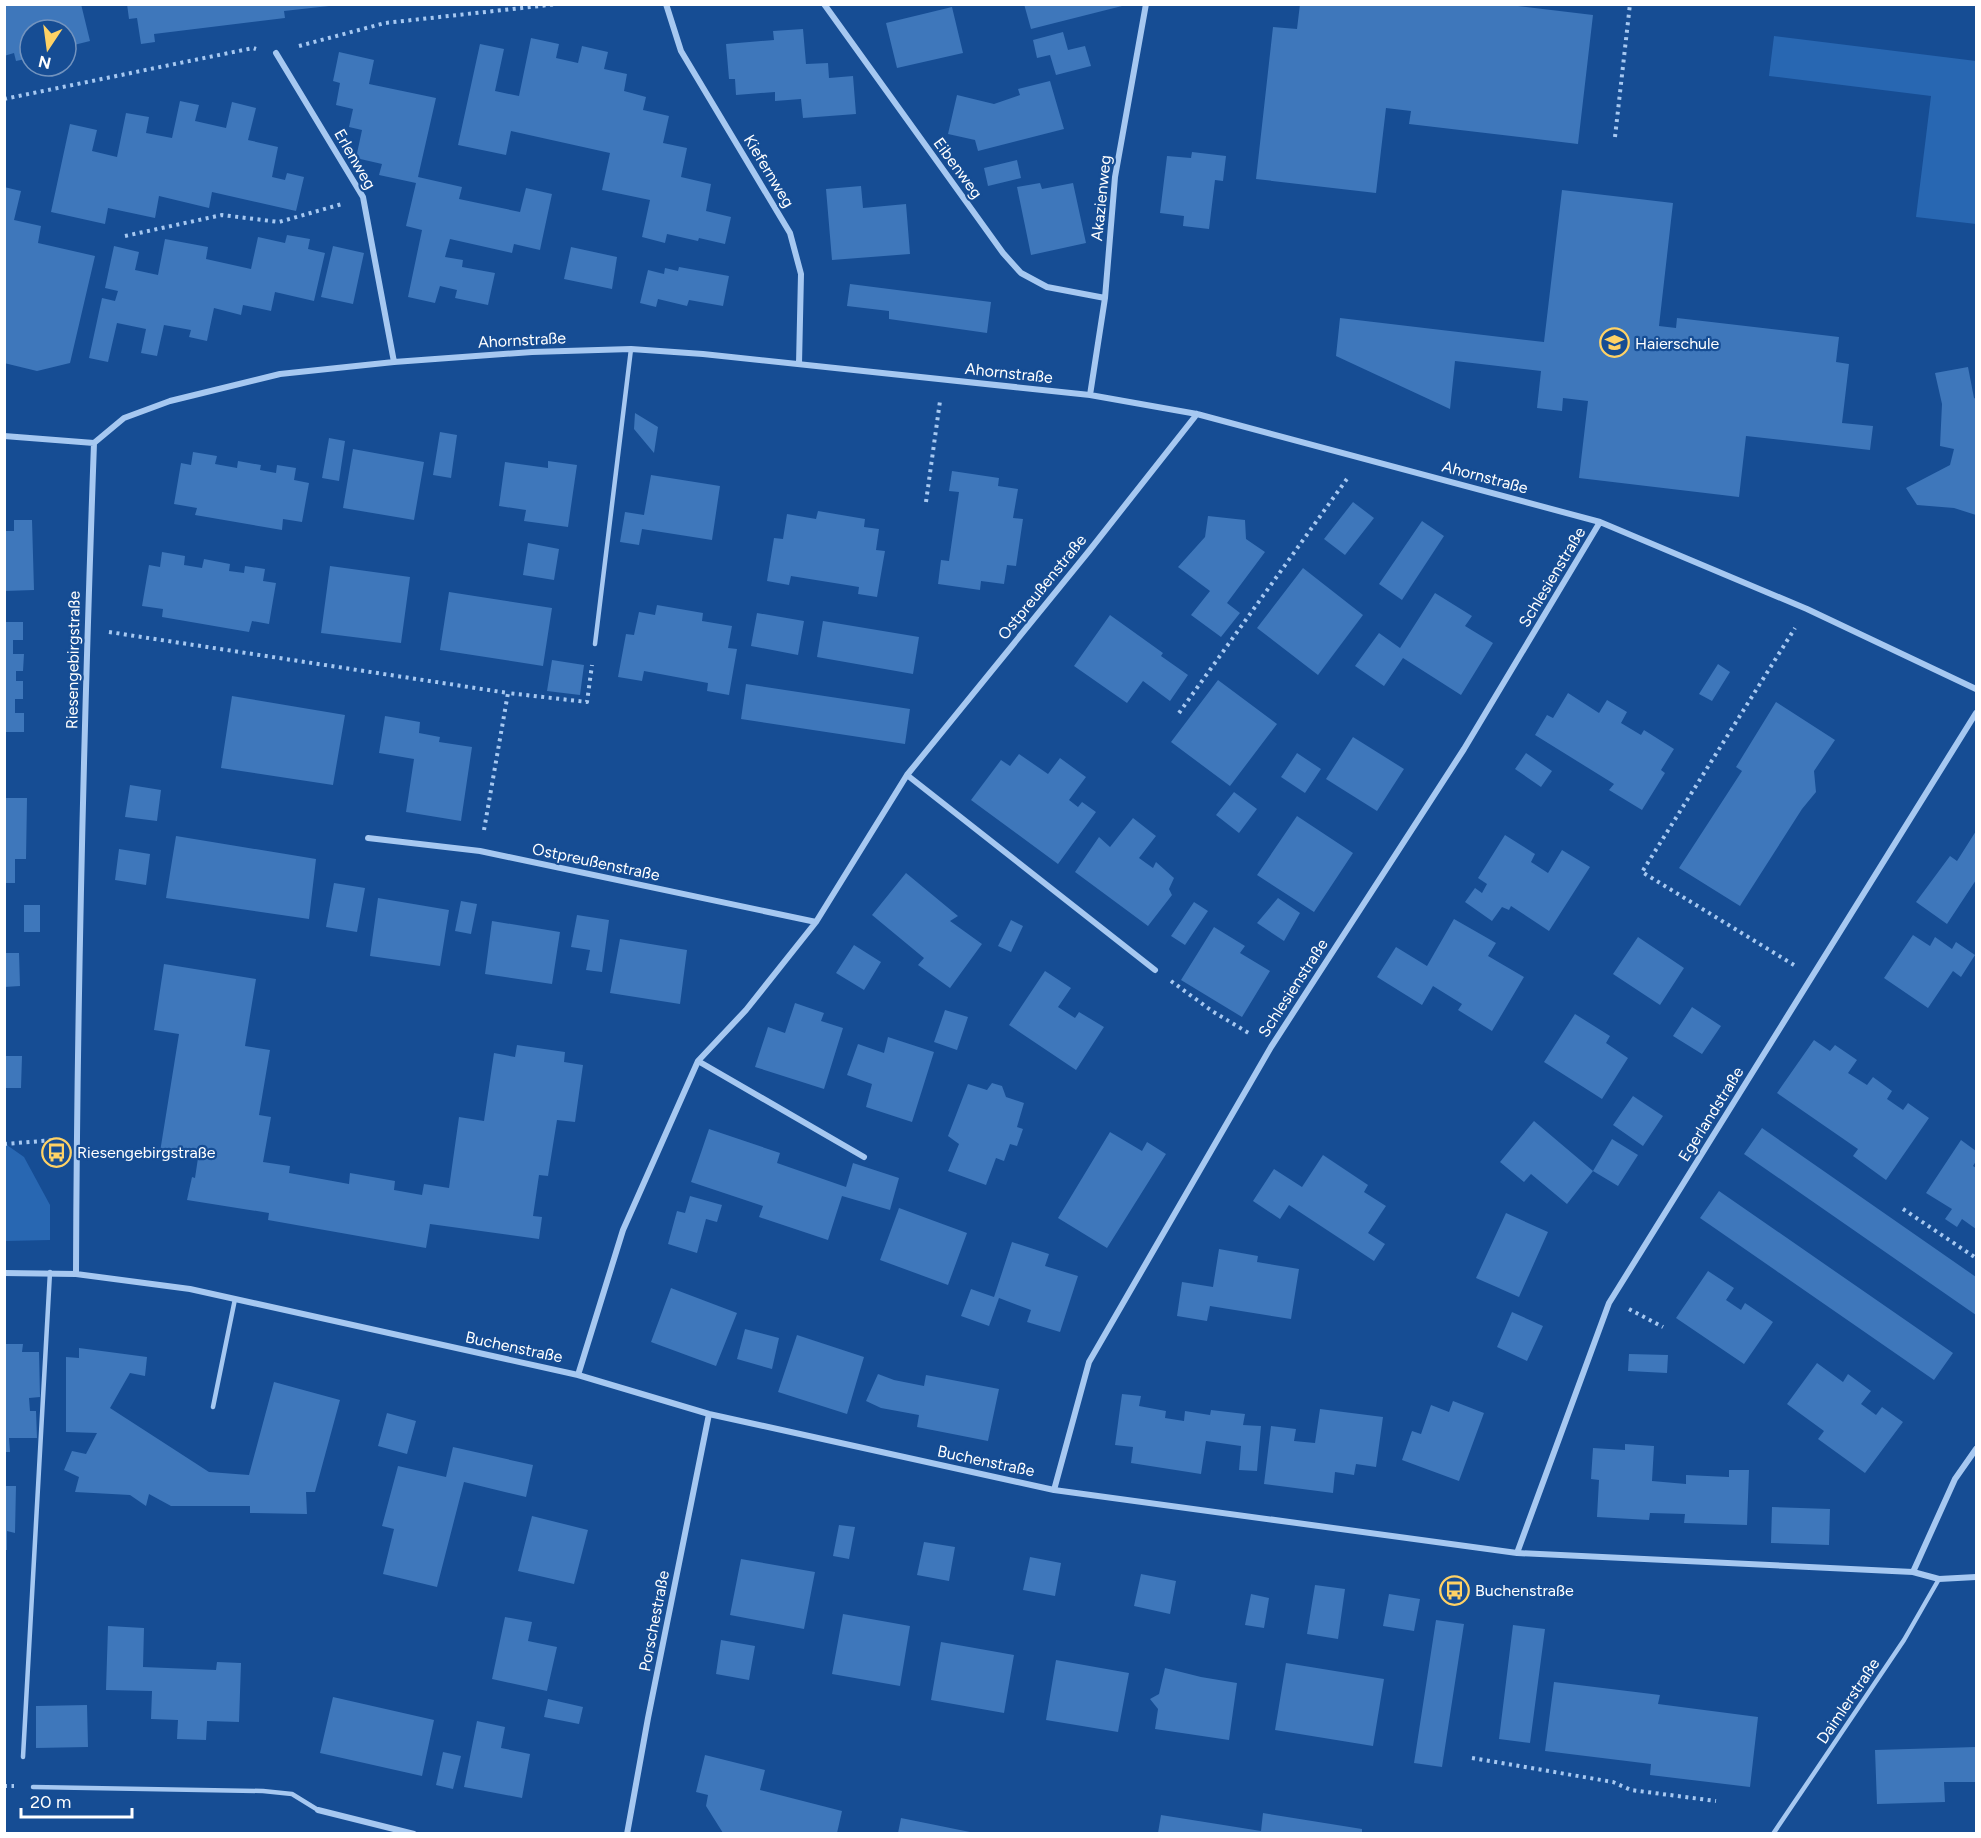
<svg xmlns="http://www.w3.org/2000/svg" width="1981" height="1838" font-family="Figtree,sans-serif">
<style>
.green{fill:#2867b2}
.building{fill:#3e77bb}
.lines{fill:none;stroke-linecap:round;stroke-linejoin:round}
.path{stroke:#a6c8f1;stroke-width:4;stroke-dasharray:3 4.5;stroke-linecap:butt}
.lane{stroke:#a6c8f1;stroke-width:4.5}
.street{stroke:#a6c8f1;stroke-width:6}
.labels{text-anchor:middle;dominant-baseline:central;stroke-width:4.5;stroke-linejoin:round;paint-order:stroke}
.street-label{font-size:16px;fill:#fff;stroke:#164d94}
.poi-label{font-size:16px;fill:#fff;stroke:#164d94;text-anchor:start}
</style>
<rect width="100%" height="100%" fill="#164d94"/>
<path class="green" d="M1774,36L1976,61V224L1916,217L1931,96L1769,76Z
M4,1143L24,1157L50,1205V1240L5,1241Z"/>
<path class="building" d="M4,4H81L90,41L66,47V30H30V58L16,61L14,53L4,56Z
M127,4H329V6L284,11L285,18L154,34L155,42L141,44L137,18L129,19Z
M1024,4H1126V5L1031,29Z
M1300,4H1502L1593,15L1578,144L1409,124L1411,111L1386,108L1376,193L1256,179L1273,27L1297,29Z
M952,7L963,53L897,68L886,23Z
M803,29L806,64L828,63L829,78L853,76L856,114L803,118L801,99L775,101V92L736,95L735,79H729L726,44L774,40L773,31Z
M1063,32L1068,50L1085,46L1091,66L1056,75L1050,55L1037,58L1033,40Z
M531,38L559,44L556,58L578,63L582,46L608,52L604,69L627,74L624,91L646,97L643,110L669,116L663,143L687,148L681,177L711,184L706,211L731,217L725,244L699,238L698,241L667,234L665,243L642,237L650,200L602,190L610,153L511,131L506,155L458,145L480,44L504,49L495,91L519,96Z
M339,52L374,60L369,84L436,98L418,177L462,187L459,199L520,212L526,188L552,194L540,250L514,244L512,253L450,239L445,257L463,260L462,267L495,273L488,305L455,298L457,290L440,286L435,303L408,297L422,230L406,226L416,183L379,175L382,164L356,158L362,130L349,127L353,109L336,105L340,83L333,81Z
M1050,81L1064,129L978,151L975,140L948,134L957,95L994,104L1020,95L1018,89Z
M180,101L199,105L195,121L226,128L232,102L256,108L248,140L278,147L272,177L285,180L287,173L304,177L296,211L212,192L209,208L159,196L155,218L108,208L105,224L51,212L70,124L97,130L92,151L117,157L126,113L149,117L146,133L172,138Z
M1192,152L1226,156L1223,181L1215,180L1209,229L1183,226L1184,216L1160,213L1167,156L1191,158Z
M1017,160L1021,178L988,186L984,168Z
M1040,183L1042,189L1073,183L1086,243L1031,255L1017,187Z
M861,186L863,208L906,204L910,254L832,260L826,189Z
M4,187L21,191L14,220L41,226L38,243L95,256L70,363L37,371L4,363Z
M1562,190L1673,203L1659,326L1676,328L1677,318L1839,337L1836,362L1849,364L1842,423L1873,426L1870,450L1746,436L1739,497L1579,478L1588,401L1563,398L1562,411L1537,408L1541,371L1455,361L1450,409L1336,356L1340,318L1544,342Z
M287,235L310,239L308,249L325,253L314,301L275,292L271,311L243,305L241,315L214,308L207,341L189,337L191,330L164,325L157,356L141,353L146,329L117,323L108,362L89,358L102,298L115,301L118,291L105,288L114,246L139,252L135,270L158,275L165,239L208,247L206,259L251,269L258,237L285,243Z
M333,246L364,253L353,304L321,297Z
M571,247L617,257L612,289L564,279Z
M679,267L729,276L723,306L689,300L687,306L658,299L656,307L640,303L648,270L664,274L665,268L678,271Z
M850,284L991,302L987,333L889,319V311L847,306Z
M1968,367L1974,398L1976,399V515L1954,508L1917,505L1906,488L1950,465L1954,449L1940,446L1942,404L1935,373Z
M635,413L658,427L654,453L634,429Z
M440,432L457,435L451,478L433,475Z
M329,438L345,441L339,481L322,478Z
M353,449L424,462L414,520L343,508Z
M193,452L217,456L215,464L237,468L238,461L261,465L260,470L276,473L277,465L296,468L294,480L309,483L302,522L283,519L282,530L195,515L197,508L174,504L181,463L191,465Z
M548,461L577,465L568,527L524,521L526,510L499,506L505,462L548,468Z
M952,471L999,478L998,486L1018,489L1013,518L1023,519L1016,566L1007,565L1004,584L981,581L980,590L938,584L941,560L949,561L959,492L949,491Z
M651,475L720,486L712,540L642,529L639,545L620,542L625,512L644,515Z
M1353,502L1374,518L1345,555L1324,539Z
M818,511L865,519L864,527L879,529L876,550L885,551L877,597L858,594L859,587L791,576L789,585L767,581L774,538L783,539L787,514L816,519Z
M1208,516L1245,520L1246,539L1265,552L1227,603L1240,613L1221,637L1191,615L1210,591L1178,567L1205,537Z
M14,520H32L34,590L4,591V531H14Z
M1422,521L1444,536L1402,600L1379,584Z
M528,543L559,549L554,580L523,575Z
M162,552L185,556L184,565L202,568L204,559L230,564L229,571L244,573L245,566L265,569L263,581L276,583L269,624L252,621L249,632L162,617L163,609L142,606L149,565L160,567Z
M330,566L410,577L401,643L321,633Z
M1303,568L1363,615L1318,675L1257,628Z
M449,592L552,608L543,666L440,650Z
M1435,593L1472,616L1465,626L1493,643L1461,695L1403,658L1384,686L1355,666L1379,633L1400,648Z
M657,605L703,613L702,621L732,626L728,648L737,649L729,695L707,691L708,683L644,671L642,681L618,677L626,634L634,635L639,612L655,615Z
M757,613L804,621L798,655L751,646Z
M1110,615L1163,653L1161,656L1188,675L1170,701L1143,681L1127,703L1074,666Z
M823,621L919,637L913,674L817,657Z
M4,622H23V640H13V654H24L23,671H16V681H23V699H15V713H24V732H4Z
M552,660L584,665L580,695L547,691Z
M1718,664L1730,672L1712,701L1699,694Z
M1218,680L1277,724L1230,786L1171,742Z
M746,684L910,709L905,744L741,719Z
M1568,693L1599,713L1607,700L1627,712L1621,723L1641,735L1644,730L1674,749L1661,770L1665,773L1642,810L1609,790L1614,784L1535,735L1547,715L1553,718Z
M232,696L345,715L333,785L221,768Z
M1776,702L1835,740L1814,771L1816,792L1802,809L1740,906L1679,868L1742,771L1736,767Z
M385,716L420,722L419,733L440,737L439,742L472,747L461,821L406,812L414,759L379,753Z
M1353,737L1404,769L1377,811L1326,779Z
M1297,753L1321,769L1305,793L1281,777Z
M1526,753L1552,771L1541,787L1515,769Z
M1019,754L1048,774L1060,758L1086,777L1069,800L1078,807L1082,802L1096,812L1058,864L971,800L1001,760L1010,766Z
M130,785L161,790L157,821L125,817Z
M1234,792L1257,809L1239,833L1216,815Z
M4,798H27L26,859H15V883H4Z
M1297,816L1353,853L1314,912L1257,875Z
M1133,818L1156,836L1139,858L1153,868L1156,862L1174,878L1169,889L1172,895L1148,926L1075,872L1099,837L1110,847Z
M1976,831V880L1947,924L1916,902L1950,856L1957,861Z
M1505,835L1535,854L1531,862L1548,873L1562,850L1590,867L1549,931L1511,906L1509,910L1502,907L1492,921L1465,902L1475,888L1482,893L1487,884L1478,878Z
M176,836L316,859L309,919L166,898Z
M119,849L150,854L146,885L115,880Z
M906,873L958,916L950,921L982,944L950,988L918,965L924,958L872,915Z
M334,883L365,888L357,932L326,927Z
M378,898L449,910L440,966L370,956Z
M1278,898L1300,913L1284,941L1257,923Z
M461,901L477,904L471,934L455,931Z
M1194,902L1208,911L1185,945L1171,936Z
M24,905H40V932H24Z
M577,915L609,920L602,972L586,970L590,950L571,947Z
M1454,919L1496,943L1488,956L1524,977L1492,1031L1458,1010L1462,1004L1433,986L1422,1005L1377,977L1396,947L1427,966Z
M1011,920L1023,926L1011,952L998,946Z
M492,921L560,932L552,984L485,974Z
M1214,927L1245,946L1240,953L1270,971L1242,1017L1181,980Z
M1913,935L1930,946L1935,937L1952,949L1956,942L1975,955L1961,977L1953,971L1928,1008L1884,978Z
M1638,937L1684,968L1660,1005L1613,974Z
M620,939L687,950L680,1004L610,993Z
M854,945L881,962L864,990L836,973Z
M4,953H19L20,986L4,987Z
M164,964L256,979L245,1046L270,1050L259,1115L271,1117L263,1162L290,1166L289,1173L349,1184L350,1173L395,1181L394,1190L422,1195L424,1184L449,1188L459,1117L484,1121L494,1053L515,1057L517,1045L565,1052L564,1062L583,1065L575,1122L557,1120L548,1176L539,1175L533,1216L542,1217L539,1239L430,1224L426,1248L268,1220L269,1213L187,1200L192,1177L195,1178L198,1158L160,1152L179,1034L154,1030Z
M1045,971L1071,988L1058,1007L1075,1018L1079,1012L1104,1027L1076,1070L1009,1025Z
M795,1003L824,1013L821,1021L843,1028L824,1089L755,1067L768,1027L785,1033Z
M1692,1007L1721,1026L1702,1054L1673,1036Z
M945,1010L968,1017L957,1050L934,1042Z
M1575,1014L1610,1036L1606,1043L1628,1058L1602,1099L1544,1062Z
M888,1037L934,1052L912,1122L866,1107L872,1084L847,1075L858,1044L884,1053Z
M1814,1040L1830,1051L1835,1045L1857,1060L1848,1073L1867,1085L1873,1077L1892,1091L1887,1099L1903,1110L1908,1103L1929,1118L1886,1180L1853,1156L1858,1149L1777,1093Z
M4,1056H22L21,1088H4Z
M992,1083L1002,1086L1006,1097L1024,1103L1017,1127L1023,1129L1017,1146L1010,1144L1004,1161L996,1158L986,1185L948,1171L959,1144L948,1136L968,1084L987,1090Z
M1633,1096L1663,1116L1643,1146L1613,1125Z
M1534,1121L1593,1171L1612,1139L1638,1155L1618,1186L1593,1171L1567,1204L1531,1174L1524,1182L1500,1162Z
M1762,1128L1976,1277V1315L1744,1154Z
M709,1129L780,1153L777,1163L846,1187L853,1163L899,1178L890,1210L842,1196L828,1240L759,1217L763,1206L691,1182Z
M1110,1132L1142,1151L1147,1142L1166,1154L1107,1248L1058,1218Z
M1961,1140L1976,1151V1161L1973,1166L1976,1168V1229L1962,1219L1957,1227L1945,1219L1952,1209L1926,1193Z
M1323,1155L1368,1185L1364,1192L1386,1206L1368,1233L1385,1244L1374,1261L1289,1205L1280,1219L1253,1201L1274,1169L1302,1187Z
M1719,1191L1953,1353L1934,1380L1700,1218Z
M690,1196L722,1205L717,1222L706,1219L697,1253L668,1244L677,1211L685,1213Z
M899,1208L967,1233L948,1285L880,1260Z
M1506,1213L1548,1232L1519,1297L1476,1278Z
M1012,1242L1049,1254L1045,1266L1078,1276L1060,1332L1027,1322L1031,1310L999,1298L989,1326L961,1316L971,1289L994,1297Z
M1219,1249L1258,1256L1257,1262L1299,1269L1291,1319L1210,1306L1207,1321L1177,1316L1182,1282L1213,1287Z
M1708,1271L1734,1288L1726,1300L1741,1310L1745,1303L1773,1322L1744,1364L1676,1318Z
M671,1288L737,1313L716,1366L651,1342Z
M1512,1312L1543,1326L1527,1361L1497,1347Z
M745,1329L779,1338L772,1369L737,1359Z
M797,1335L864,1357L847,1414L778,1392Z
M4,1344H23L22,1352H39L40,1397L29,1398L30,1411H36L37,1438H9L10,1452H4Z
M79,1348L147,1357L145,1376L130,1373L110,1408L209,1472L249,1475L274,1382L340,1400L315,1492H306L307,1514L250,1513V1506H171L149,1494L146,1506L130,1495L75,1492L79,1477L64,1470L72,1451L86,1454L97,1433L66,1432V1357L79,1358Z
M1629,1354L1668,1355L1667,1373L1628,1371Z
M1817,1363L1843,1382L1848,1374L1871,1391L1861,1404L1876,1415L1882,1407L1903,1422L1865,1473L1818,1439L1824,1431L1787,1404Z
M878,1374L894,1380L924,1386L926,1375L999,1389L988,1441L917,1427L919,1415L881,1408L866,1401Z
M1122,1394L1141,1396L1139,1406L1166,1411L1165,1418L1184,1421L1185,1411L1210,1415L1211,1410L1245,1414L1243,1425L1261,1426L1257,1471L1239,1470L1241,1446L1206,1441L1201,1474L1131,1463L1133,1447L1115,1445Z
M1453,1401L1484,1413L1459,1481L1402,1460L1412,1431L1421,1434L1431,1405L1449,1412Z
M1320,1409L1383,1417L1376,1467L1356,1464L1354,1475L1335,1472L1333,1493L1264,1484L1271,1426L1296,1429L1294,1441L1315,1443Z
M387,1413L416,1421L407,1454L378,1446Z
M1625,1444L1654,1446L1652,1481L1686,1484V1475L1729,1477V1470H1749L1747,1525L1684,1523L1685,1514L1650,1513L1649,1520L1597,1517L1599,1480L1591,1479L1593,1448L1625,1450Z
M453,1447L533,1465L526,1497L464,1482L437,1587L383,1574L394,1529L382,1526L398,1466L446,1477Z
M4,1486H16L15,1533L7,1531V1550H4Z
M1772,1507L1830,1509L1829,1545L1771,1543Z
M532,1516L588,1530L574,1584L518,1571Z
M839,1525L855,1527L849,1559L833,1556Z
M924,1542L955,1547L949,1581L917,1575Z
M1030,1557L1061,1563L1055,1596L1023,1590Z
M741,1559L815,1572L804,1629L730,1615Z
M1141,1574L1176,1581L1170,1614L1134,1606Z
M1315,1585L1345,1589L1338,1639L1307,1634Z
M1251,1594L1269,1598L1264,1628L1245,1625Z
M1389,1594L1420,1599L1414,1631L1383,1626Z
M843,1614L910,1626L900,1686L832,1674Z
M505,1617L532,1622L528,1641L557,1647L547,1691L492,1679Z
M1436,1620L1464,1624L1442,1767L1414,1763Z
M1513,1625L1545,1629L1530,1743L1499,1739Z
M108,1626L144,1628L143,1667L216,1670L217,1662L241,1663L239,1722L207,1721L206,1740L177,1739L178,1720L151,1719L152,1691L106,1690Z
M721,1640L755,1646L749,1680L716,1674Z
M941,1642L1014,1655L1004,1713L931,1700Z
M1056,1660L1129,1673L1118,1732L1046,1720Z
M1286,1663L1384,1679L1373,1746L1275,1730Z
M1165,1668L1201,1677L1237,1683L1229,1740L1155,1729L1158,1709L1150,1699L1159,1694Z
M1554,1682L1660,1695L1658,1704L1758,1717L1750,1787L1650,1775L1651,1764L1545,1751Z
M333,1697L434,1720L422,1776L320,1753Z
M548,1699L583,1707L579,1724L544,1717Z
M87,1705L88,1747L36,1748V1706Z
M477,1721L505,1727L501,1748L530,1754L522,1798L464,1787Z
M1976,1747V1782H1944L1945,1802L1877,1804L1875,1750Z
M443,1752L461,1756L453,1789L436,1785Z
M705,1755L765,1770L760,1790L842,1811L837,1833H723L706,1806L708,1795L696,1792Z
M1263,1813L1362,1829V1833H1158L1161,1815L1261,1831Z
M901,1818L970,1832V1833H898Z"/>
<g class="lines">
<path class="path" d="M299,46L385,23L558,4
M4,99L253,48L256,49
M1615,137L1630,4
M125,236L222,215L279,222L342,204
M926,502L940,401
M109,632L508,693
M1179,713L1349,476
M484,830L508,693L587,702L592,665
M1794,965L1642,872L1795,628
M1171,981L1212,1011L1252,1035
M4,1144L55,1140
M1903,1209L1976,1258
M1629,1309L1663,1327
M1472,1758L1613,1782L1631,1790L1716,1801
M4,1786H14"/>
<path class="lane" d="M595,644L631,349
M213,1407L235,1299
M23,1757L50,1272
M33,1787L263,1791L292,1794L318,1810
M1773,1834L1904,1640L1939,1579"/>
<path class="street" d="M666,4L681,51L790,233L801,274L799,364
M824,4L1003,253L1021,273L1047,287L1105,298
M276,53L363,197L394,362
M1090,395L1105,298L1115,177L1146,4
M4,436L94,443L124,418L170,401L280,374L394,362L532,352L631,349L703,354L1090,395L1197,414L1600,522L1807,609L1976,689
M907,775L1155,970
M368,838L480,851L816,922
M698,1061L864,1157
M4,1273L76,1274L190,1289L578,1375L709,1414L1054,1490L1517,1553L1913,1572L1939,1579L1976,1577
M76,1274C77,997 84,720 94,443
M578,1375L623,1230L698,1061L746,1010L816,922L907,775L1089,551L1197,414
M1054,1490L1089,1362L1271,1047L1464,749L1600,522
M1517,1553L1609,1303L1976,713
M1913,1572L1955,1479L1976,1449
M318,1810L414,1834
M627,1834L648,1718L709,1414"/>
</g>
<defs>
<symbol id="school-ring" viewBox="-11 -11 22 22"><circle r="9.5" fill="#164d94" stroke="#ffd265" stroke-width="1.5"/><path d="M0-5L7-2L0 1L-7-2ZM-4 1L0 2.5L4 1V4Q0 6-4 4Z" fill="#ffd265"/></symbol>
<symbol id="bus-ring" viewBox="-11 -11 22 22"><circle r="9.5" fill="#164d94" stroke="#ffd265" stroke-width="1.5"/><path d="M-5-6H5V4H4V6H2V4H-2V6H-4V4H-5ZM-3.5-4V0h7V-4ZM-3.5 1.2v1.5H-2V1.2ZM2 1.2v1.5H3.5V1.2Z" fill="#ffd265"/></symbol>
</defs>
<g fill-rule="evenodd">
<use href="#school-ring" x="1598" y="326" width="33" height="33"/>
<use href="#bus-ring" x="40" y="1136" width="33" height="33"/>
<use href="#bus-ring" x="1438" y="1574" width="33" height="33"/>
</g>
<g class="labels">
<g class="street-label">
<text transform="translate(355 159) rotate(60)">Erlenweg</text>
<text transform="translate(958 168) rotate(54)">Eibenweg</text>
<text transform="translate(769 171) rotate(59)">Kiefernweg</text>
<text transform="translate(1101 198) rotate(-84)">Akazienweg</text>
<text transform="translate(522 340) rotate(-3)">Ahornstraße</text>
<text transform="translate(1009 373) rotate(6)">Ahornstraße</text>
<text transform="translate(1485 477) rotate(15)">Ahornstraße</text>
<text transform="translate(1552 577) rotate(-59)">Schlesienstraße</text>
<text transform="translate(1042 587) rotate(-51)">Ostpreußenstraße</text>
<text transform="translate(73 660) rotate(-89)">Riesengebirgstraße</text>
<text transform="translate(596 862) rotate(12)">Ostpreußenstraße</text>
<text transform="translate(1293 988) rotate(-57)">Schlesienstraße</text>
<text transform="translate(1711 1114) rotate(-58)">Egerlandstraße</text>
<text transform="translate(514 1347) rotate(12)">Buchenstraße</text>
<text transform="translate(986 1461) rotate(12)">Buchenstraße</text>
<text transform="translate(654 1621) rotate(-79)">Porschestraße</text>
<text transform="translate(1848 1701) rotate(-56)">Daimlerstraße</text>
</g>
<g class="poi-label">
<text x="1635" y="343">Haierschule</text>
<text x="77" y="1152">Riesengebirgstraße</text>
<text x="1475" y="1590">Buchenstraße</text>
</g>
</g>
<rect width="1981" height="1838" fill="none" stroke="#ffffff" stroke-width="12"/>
<g transform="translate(48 48) rotate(193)"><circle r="28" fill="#164d94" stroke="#7394bf" stroke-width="1.5"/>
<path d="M0-4.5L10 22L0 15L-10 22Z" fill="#ffd265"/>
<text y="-9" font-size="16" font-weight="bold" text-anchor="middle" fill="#ffffff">N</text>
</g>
<path d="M21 1808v9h111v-9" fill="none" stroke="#ffffff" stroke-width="3"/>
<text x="30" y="1808" font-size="18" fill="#ffffff" stroke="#164d94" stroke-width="4.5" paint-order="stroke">20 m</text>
</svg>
